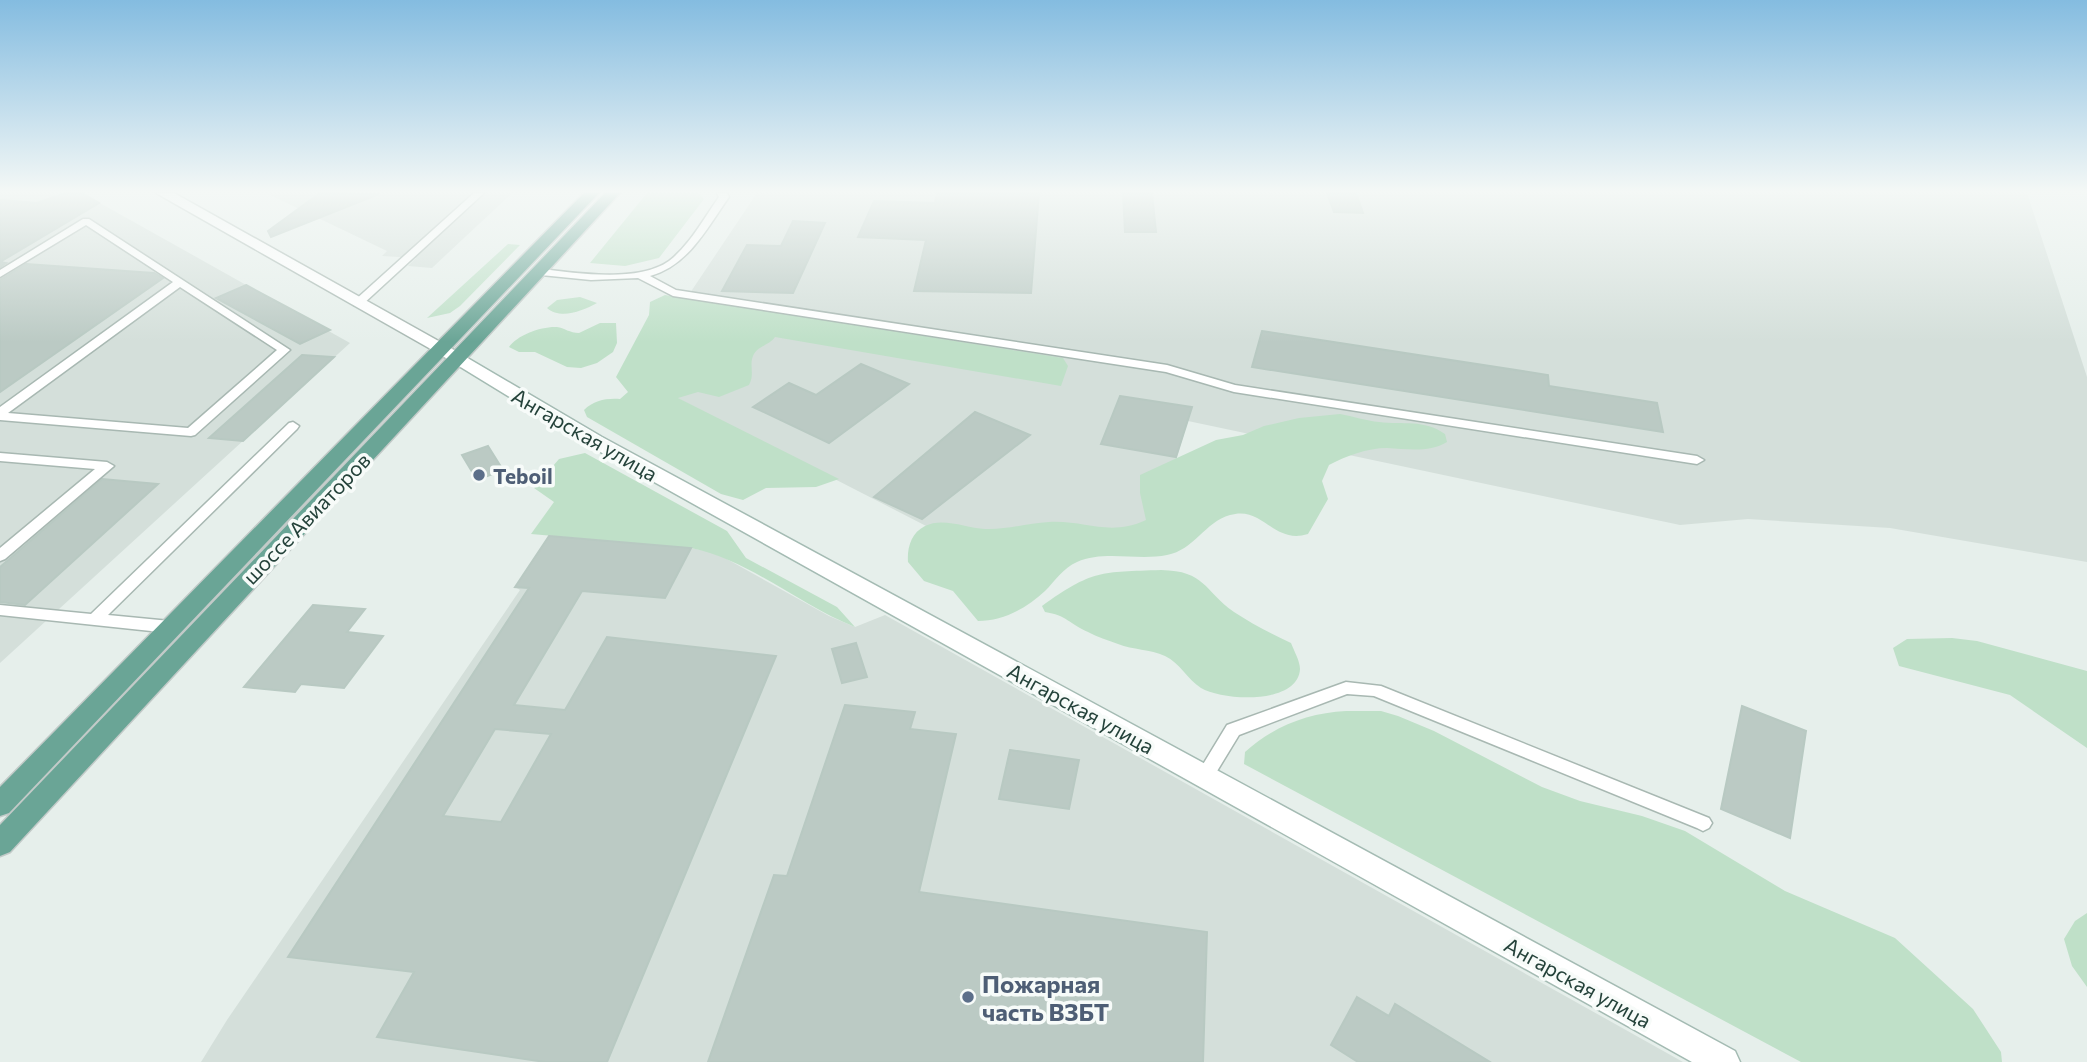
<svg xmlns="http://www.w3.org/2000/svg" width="2087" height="1062" font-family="Commissioner,sans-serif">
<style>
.built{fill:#d4dfda}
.green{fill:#bfe0c8}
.building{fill:#bbcac4;stroke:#b8c9c2;stroke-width:2;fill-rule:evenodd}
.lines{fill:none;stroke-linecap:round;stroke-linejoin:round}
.service-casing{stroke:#a8b8b2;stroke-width:3}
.minor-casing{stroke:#a8b8b2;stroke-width:3}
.secondary-casing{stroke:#a4bbb3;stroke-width:3}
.primary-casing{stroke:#c2cac8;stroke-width:3}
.service{fill:#fff;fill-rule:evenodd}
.minor{fill:#fff;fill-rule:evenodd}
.secondary{fill:#fff;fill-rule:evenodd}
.primary{fill:#6aa596;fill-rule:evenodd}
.service-dot{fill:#5c6f8a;stroke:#f7fbf9;stroke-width:2.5}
.labels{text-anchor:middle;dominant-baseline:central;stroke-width:7;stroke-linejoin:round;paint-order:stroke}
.street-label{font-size:21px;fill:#24423a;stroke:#f7fbf9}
.service-label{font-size:21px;font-weight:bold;fill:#4e5e75;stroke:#f7fbf9;text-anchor:start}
.near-service-label{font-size:24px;font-weight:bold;fill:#4e5e75;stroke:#f7fbf9;text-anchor:start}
</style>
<rect width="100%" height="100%" fill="#e6efeb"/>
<path class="built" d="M0,193H82L350,343L0,663Z
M266,193H512L432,268L408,266L416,258L382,256L387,251Z
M757,193H2027L2087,377V562L1890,528L1748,519L1680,525L1188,421L1148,551L1067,533L1043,586L677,398L752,335L688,296Z
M549,536L691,548L716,553L829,616L855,627L885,615L1683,1062H201L227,1020L520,590L515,587Z"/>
<path class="green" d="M647,193H699L704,199L659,258L625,266L590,263Z
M508,244L520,245L460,306L450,313L427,318Z
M665,295L1063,358L1068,366L1061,386L775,337C770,345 757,346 753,356C749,366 755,374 749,385L719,397L698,392L678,398L839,479L816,487L766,488L743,500L721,494L587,417L584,410C594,400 607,398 620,399L628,392L616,377L649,315L650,302Z
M580,297L597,303C582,311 561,320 547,308L557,300Z
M600,323H616L617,343L613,352L597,363L581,368L567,367L535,352H519L509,347C517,335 542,326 557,327C564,328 570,333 579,333Z
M1340,414C1353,416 1366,421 1379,422C1403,425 1424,419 1445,434L1447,442C1429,453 1407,449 1387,448C1367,448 1346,456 1329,465L1322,481L1328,499L1308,534C1273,545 1263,505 1230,515C1205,522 1194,550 1167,555C1138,561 1104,550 1077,562C1063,568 1055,581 1045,591C1027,608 1003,621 978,621L953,591L924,581L908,562C907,548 911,533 925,526C943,517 966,528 985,529C1006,530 1028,523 1049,522C1086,520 1109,537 1146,520L1140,493V475L1216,440L1243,435L1264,426L1299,418Z
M585,453L727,531L746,558L837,607L855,627C799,605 750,560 691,548L531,534L554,502L534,488L559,459Z
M1161,570C1206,571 1203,590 1234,612C1252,624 1272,634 1291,643C1294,651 1300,661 1300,669C1298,705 1223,701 1201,688C1187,679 1180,663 1165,656C1150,649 1133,650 1118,644C1108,640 1097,637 1088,632C1070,624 1066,615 1045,612L1042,606C1092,570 1101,572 1161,570Z
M1952,638L1977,641L2087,671V748L2010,695L1899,666L1893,648L1907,639Z
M1346,711H1381L1398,716L1434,731L1542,787L1580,801L1642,816L1685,831L1785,891L1895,938L1973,1009L2001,1052L2002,1062H1801L1244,764L1245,752C1274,726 1308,713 1346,711Z
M2087,913V987L2072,966L2064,939L2075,921Z"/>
<path class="building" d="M65,193H82L99,203L0,262L6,263L0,267V200L37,203Z
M320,193L379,194L271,237L268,231Z
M937,193H1039L1031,293L914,291L926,240L858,237L874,201L935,203Z
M1123,193H1152L1156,232H1125Z
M1327,193H1356L1363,213L1334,212Z
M793,221L825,223L793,293L722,291L747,245L781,246Z
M26,264L154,273L163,278L0,392V280Z
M246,285L330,330L300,344L216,298Z
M1262,331L1548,375L1549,386L1657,403L1663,432L1252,367Z
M302,355L334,357L243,441L209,438Z
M861,364L909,384L829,443L753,407L789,383L816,395Z
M1120,396L1192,407L1176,457L1101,444Z
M975,412L1030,435L922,519L874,497Z
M488,446L503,470L477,480L462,455Z
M102,479L158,484L25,605L0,602V567Z
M549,536L691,548L665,598L582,591L514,705L565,710L607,637L776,656L607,1062H545L377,1037L414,972L288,957L529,588L515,587ZM495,729L551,734L501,822L443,816Z
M313,605L365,609L347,632L383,636L344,688L301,684L295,692L244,687Z
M856,643L867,677L842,683L832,649Z
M845,705L915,712L910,729L956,734L919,892L1207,932L1203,1062H708L774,875L787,876Z
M1742,706L1806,731L1790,838L1721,809Z
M1010,750L1079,760L1069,809L999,799Z
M1357,997L1389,1016L1395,1004L1490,1062H1358L1331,1045Z"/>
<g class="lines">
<defs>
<path id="service" d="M474,193H484L362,305H354V301Z
M717,193H727L729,197C706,229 689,265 650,276L676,290L1167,365L1235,385L1697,456L1704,460L1697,464L1234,392L1166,372L673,296L638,278L591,280L541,275L536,272L541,269C577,273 638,283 669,261C690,245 704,218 719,197Z
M83,219H89L290,350L195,435L191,436L0,420V407L173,282L86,225L0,277V270ZM180,287L277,350L188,428L8,413Z
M293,422L299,426L297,429L108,615L170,621L175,623L178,627L175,631L170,633L0,615V605L91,614L289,423Z
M0,453L107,462L114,466L5,559L0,561V548L95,469L0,461Z
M1346,682L1381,686L1709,818L1712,823L1709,828L1703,831L1697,828L1374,696L1347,694L1239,735L1211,781L1205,783L1199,781L1196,776L1199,771L1227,725Z"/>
<path id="minor" d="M156,193H174L451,348L448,352H436Z"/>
<path id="secondary" d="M442,343L602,437L1735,1051L1740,1062H1692L588,445L436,352L433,348L436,344Z"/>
<path id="primary" d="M584,193H599L9,813L0,816V787Z
M605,193H620L10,852L0,856V825Z"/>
</defs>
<use href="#service" class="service-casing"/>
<use href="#minor" class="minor-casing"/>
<use href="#secondary" class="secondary-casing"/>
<use href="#primary" class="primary-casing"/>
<use href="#service" class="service"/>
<use href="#minor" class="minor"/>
<use href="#secondary" class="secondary"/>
<use href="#primary" class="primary"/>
</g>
<linearGradient id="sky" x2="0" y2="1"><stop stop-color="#84bce0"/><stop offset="0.56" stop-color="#f4f8f6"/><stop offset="1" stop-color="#f4f8f6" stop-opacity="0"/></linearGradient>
<rect width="2087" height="342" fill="url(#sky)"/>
<g class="service-dot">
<circle cx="479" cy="475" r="7"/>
<circle cx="968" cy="997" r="7"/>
</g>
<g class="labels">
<g class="street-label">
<text transform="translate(585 434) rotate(30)">Ангарская улица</text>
<text transform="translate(306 518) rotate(-46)">шоссе Авиаторов</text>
<text transform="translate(1081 708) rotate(29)">Ангарская улица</text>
<text transform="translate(1578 982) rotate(29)">Ангарская улица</text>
</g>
<g class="service-label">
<text x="493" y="475">Teboil</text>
</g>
<g class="near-service-label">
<text x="982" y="983">Пожарная<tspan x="982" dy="28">часть ВЗБТ</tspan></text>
</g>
</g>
</svg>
